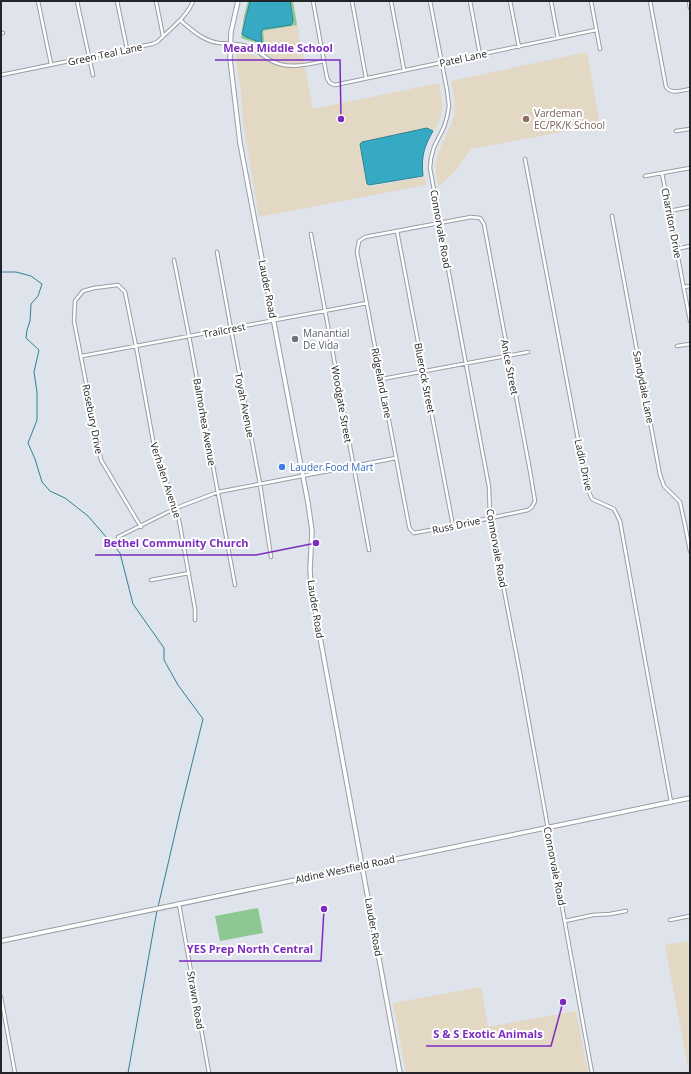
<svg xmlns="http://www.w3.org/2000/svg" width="691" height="1074" font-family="'Open Sans',sans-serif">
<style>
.education{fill:#e2d8c3}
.green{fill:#8dc892}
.water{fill:#35aac2;stroke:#308294}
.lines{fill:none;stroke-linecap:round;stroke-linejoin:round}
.stream{stroke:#308294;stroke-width:1}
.street-casing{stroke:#999ea5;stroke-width:4.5}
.secondary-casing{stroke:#999ea5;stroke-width:5.5}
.street{stroke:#fff;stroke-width:2.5}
.secondary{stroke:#fff;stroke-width:3.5}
.education-dot{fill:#8d6e63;stroke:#fff;stroke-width:1.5}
.worship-dot{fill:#6b7280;stroke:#fff;stroke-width:1.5}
.shop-dot{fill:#3f7fe0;stroke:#fff;stroke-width:1.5}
.labels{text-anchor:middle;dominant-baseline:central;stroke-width:4;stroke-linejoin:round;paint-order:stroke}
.street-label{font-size:10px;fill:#242528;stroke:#fff}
.education-label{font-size:10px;fill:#785e54;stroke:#fff;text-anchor:start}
.worship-label{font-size:10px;fill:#5b616d;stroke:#fff;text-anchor:start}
.shop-label{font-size:10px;fill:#366cbe;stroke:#fff;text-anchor:start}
.leader{fill:none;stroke:#7b2cbf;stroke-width:1.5}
.callout-dot{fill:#7b2cbf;stroke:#fff;stroke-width:1.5}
.callout-label{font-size:11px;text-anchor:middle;font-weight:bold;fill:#7b2cbf;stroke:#fff;stroke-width:4;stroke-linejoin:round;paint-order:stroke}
</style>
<rect width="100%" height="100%" fill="#dfe3eb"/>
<path class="education" d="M297,25L313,109L439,83L442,100V109L441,116L435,130L427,127L366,185L368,187L424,177L426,185L259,217L243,122L241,91L237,67L236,51L239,50H243L253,54L258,58L265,48L263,31Z
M587,52L600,125L471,149L456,170L441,185L438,186L436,172V162L441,146L451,125L455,113L454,97L451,81Z
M690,941V1073H689L665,945Z
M481,987L488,1027L576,1011L588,1073H406L393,1003Z"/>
<path class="green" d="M248,1H293L297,25L263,31L265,48L257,43L241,38L244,16Z
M258,908L263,933L220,941L215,916Z"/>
<path class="water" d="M250,1H290L293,21L291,25L263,29L261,32L262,43H261C256,40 246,38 242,34Z
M427,128L433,131C424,147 421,156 423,176L369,185L367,184L360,144L362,142Z"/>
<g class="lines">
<path class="stream" d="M1,272H16L31,276L42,284L38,296L31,304L30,321L27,330L26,338L39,350L34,372L37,392V420L28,443L35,459L42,482L50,491L65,498L88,516L120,553L133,604L164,648V660L178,685L203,719L180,812L158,907
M128,1073L157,910"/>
<defs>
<path id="street" d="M38,1L51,64
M77,1L93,75
M117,1L127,49
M156,1L163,36
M313,1L327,78L330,83L335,85L596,30
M352,1L366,78
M391,1L404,70
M430,1L447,90L449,106L447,117L444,127L434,147L431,158L430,168L448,268L489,487L490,517L520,673L592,1073
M470,1L480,55
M510,1L519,47
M551,1L558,38
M591,1L600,49
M650,1L666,87C672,95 682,90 690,89
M689,1L690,8
M180,20C192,30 203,41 219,43C229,44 240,43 249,47C257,50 263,56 270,60C287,70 306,65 324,61
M1,33H3
M1,75L152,44L157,42C169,30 187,17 193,1
M676,131L690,129
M525,159L587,487L592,499L614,509L620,521L643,649L671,802
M662,173L690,321
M645,176L690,168
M669,211L690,207
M612,216L660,475L664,486L680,502L685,525L690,551
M471,217L480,218L484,224L530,471L535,501L532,507L528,510L453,526L414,533L410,529L409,526L357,252L359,241L365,237Z
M397,231L453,526
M311,234L369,550
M677,249L690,246
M217,252L231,329L260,484L271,557
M174,260L189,336L235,585
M684,287L690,286
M677,346L690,344
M82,356L367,303
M382,379L528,352
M141,527L101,460L74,321L75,301L83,291L94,288L118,285L125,292L136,346L154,446L176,508L179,520L195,609V620
M118,537L176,508L218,492L396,458
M151,580L189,573
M179,904L209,1073
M670,920L690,916
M565,921L593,915L610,914L626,911
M1,997L15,1073"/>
<path id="secondary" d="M238,1L231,32L230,59L240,143L308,503L312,531L310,569L311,588L400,1073
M1,941L690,798"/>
</defs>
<use href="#street" class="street-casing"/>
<use href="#secondary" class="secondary-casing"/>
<use href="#street" class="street"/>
<use href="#secondary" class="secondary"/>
</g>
<circle class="education-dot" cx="526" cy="119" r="4"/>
<circle class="worship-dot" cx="295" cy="339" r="4"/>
<circle class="shop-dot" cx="282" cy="467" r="4"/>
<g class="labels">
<g class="street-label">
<text transform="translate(105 54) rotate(-12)">Green Teal Lane</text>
<text transform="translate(463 58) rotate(-12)">Patel Lane</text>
<text transform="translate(672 223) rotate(79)">Charriton Drive</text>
<text transform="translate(441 229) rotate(80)">Connorvale Road</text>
<text transform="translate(268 289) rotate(79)">Lauder Road</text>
<text transform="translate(224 330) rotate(-11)">Trailcrest</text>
<text transform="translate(510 367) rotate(79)">Anice Street</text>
<text transform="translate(425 378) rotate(79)">Bluerock Street</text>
<text transform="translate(382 383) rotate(79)">Ridgeland Lane</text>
<text transform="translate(644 387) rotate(79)">Sandydale Lane</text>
<text transform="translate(342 404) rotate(80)">Woodgate Street</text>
<text transform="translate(245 405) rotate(79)">Toyah Avenue</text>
<text transform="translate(93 419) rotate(79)">Rosebury Drive</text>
<text transform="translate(205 422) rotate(80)">Balmorhea Avenue</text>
<text transform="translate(584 465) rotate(78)">Ladin Drive</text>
<text transform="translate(166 480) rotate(72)">Verhalen Avenue</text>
<text transform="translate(456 525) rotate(-12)">Russ Drive</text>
<text transform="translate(497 548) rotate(80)">Connorvale Road</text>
<text transform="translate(316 609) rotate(81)">Lauder Road</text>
<text transform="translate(555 866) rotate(79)">Connorvale Road</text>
<text transform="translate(345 869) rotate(-12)">Aldine Westfield Road</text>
<text transform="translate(374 927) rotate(80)">Lauder Road</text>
<text transform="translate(196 1000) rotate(80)">Strawn Road</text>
</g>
<g class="education-label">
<text x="534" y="113">Vardeman<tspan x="534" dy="12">EC/PK/K School</tspan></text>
</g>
<g class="worship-label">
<text x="303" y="333">Manantial<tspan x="303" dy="12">De Vida</tspan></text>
</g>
<g class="shop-label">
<text x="290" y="467">Lauder Food Mart</text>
</g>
</g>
<path class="leader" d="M341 119L340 60H215M316 543L256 555H95M324 909L321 961H179M563 1002L551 1046H426"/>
<g class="callout-dot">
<circle cx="341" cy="119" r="4"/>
<circle cx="316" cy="543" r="4"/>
<circle cx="324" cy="909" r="4"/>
<circle cx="563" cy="1002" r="4"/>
</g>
<g class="callout-label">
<text x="278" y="52">Mead Middle School</text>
<text x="176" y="547">Bethel Community Church</text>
<text x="250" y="953">YES Prep North Central</text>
<text x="488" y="1038">S &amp; S Exotic Animals</text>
</g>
<rect width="691" height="1074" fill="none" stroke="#242528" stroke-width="4"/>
</svg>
